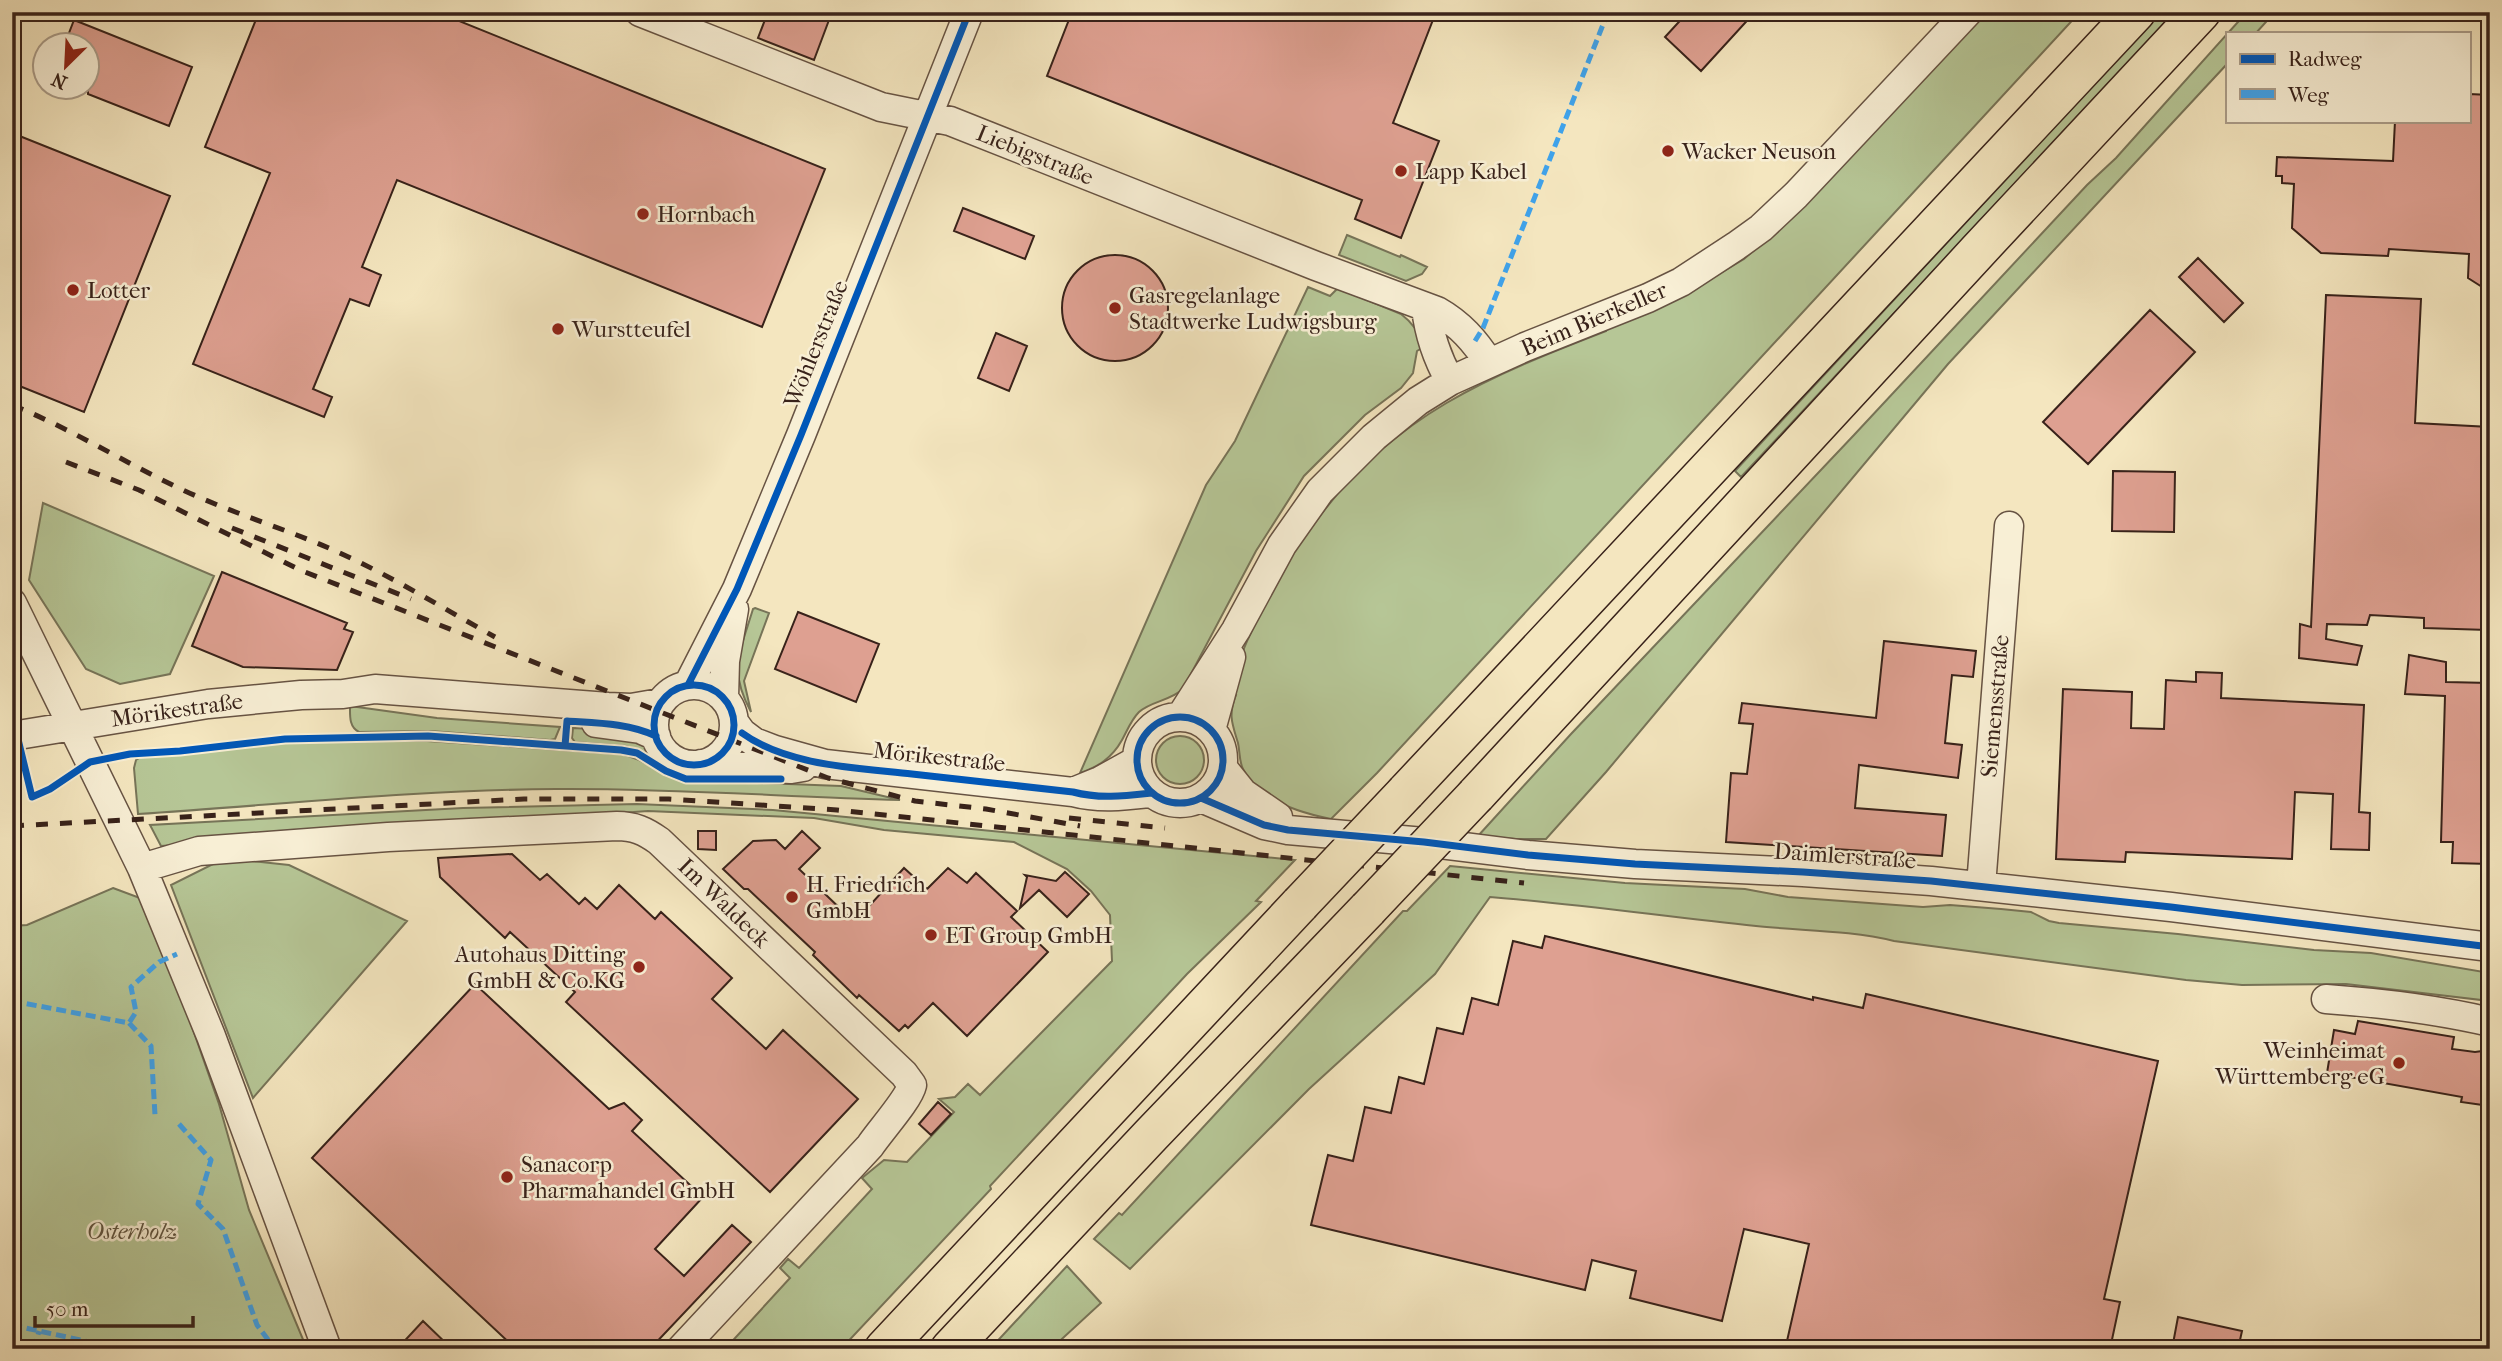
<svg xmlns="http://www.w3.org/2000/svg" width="2502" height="1361" font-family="'IM FELL French Canon',serif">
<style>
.green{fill:#b6c696;stroke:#777458;stroke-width:2}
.building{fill:#dea091;stroke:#38221a;stroke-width:2}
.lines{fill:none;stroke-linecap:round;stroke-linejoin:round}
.minor-casing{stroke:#675343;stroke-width:31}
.highway-casing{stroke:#38221a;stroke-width:41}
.minor{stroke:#f8efd5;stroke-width:28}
.highway{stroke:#f4e6bf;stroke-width:38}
.rail{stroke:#38221a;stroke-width:5;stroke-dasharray:12 12;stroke-linecap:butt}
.highway-bridge-casing{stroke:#38221a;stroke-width:41;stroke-linecap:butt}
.highway-bridge{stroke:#f4e6bf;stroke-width:38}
.quiet{stroke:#3fa2ea;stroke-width:5;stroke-dasharray:10 5;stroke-linecap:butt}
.cycleway-casing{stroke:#f8efd5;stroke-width:11}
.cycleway{stroke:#0057b8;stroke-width:7}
.poi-dot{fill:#8f2418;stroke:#f8efd5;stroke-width:2.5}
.labels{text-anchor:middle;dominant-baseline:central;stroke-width:5;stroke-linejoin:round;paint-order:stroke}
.poi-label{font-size:23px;fill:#38221a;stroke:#f8efd5;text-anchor:start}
.street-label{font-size:23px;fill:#38221a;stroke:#f8efd5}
.park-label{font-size:23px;font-style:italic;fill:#5e533f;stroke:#f8efd5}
</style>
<rect width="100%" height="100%" fill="#f4e6bf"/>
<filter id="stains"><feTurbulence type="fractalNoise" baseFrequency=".00286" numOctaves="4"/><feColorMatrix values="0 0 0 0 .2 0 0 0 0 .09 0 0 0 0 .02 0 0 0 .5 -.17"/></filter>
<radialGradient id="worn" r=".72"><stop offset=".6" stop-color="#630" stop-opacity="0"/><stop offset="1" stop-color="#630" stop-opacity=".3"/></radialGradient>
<path class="green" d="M1986,12H2080L1377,773L1331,819C1301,813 1257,800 1243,769C1239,761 1240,752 1238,743C1232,723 1228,715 1236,695L1227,691C1249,630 1278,573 1315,519L1317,520C1393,415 1490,376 1606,331V328L1687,293L1744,259L1783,225L1870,136Z
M2161,12H2175L1741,477L1735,471Z
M2247,12H2275L2256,33H2228Z
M2227,34V64L1948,364L1606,772L1546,839H1515L1478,836L1571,734L1854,435L2087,185L2116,158Z
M1347,235L1400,257L1401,255L1427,267L1422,274L1406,281L1339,255Z
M1308,287L1330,296L1338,288L1401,314C1413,323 1419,333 1425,346L1417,351L1413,373L1401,388L1365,415L1304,476L1256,551L1183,689C1170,701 1151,701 1139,712C1131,720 1127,731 1122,740C1112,758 1098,767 1080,773L1206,485L1235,441Z
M43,503L214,576L170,674L120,684L86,669L29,580Z
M755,608L769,613L744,681L751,712C728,670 740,652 753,609Z
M350,706L437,718L560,727L555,739L550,740L430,731L359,732C349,727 350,716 350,706Z
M573,728C603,729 635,731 655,756L626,746L575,742L572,738Z
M1156 760a24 24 0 1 1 48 0a24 24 0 1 1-48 0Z
M357,739L427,741L620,754C653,760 669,786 704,781L841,786L900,800C785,797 671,788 556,789C416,790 277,805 138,814L134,768L136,760L142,756L201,752L282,742Z
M637,804L773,810L1295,860L1256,901L1261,902L1187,974L990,1186L991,1189L841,1349H725L790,1278L780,1268L788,1259L799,1268L872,1189L862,1178L884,1160L907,1162L954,1112L939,1099L955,1097L968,1084L980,1095L1112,961L1110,915L1091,891L1067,869L1014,842L884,830L814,818L648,811L161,846L150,825L463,808Z
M225,858L289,865L407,921L253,1098L171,885Z
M1450,866L1625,883L1745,889L1788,897L1923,907L1950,905L2001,909L2031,912L2049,921L2059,923L2178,934L2314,950L2371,953L2490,973V1001L2346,984L2242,985L2186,980L1894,941C1849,930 1802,931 1756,926C1667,917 1579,904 1490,897L1435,974L1309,1089L1130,1269L1094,1239L1119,1213L1122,1215L1403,911H1407Z
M113,888L148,901L219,1104L249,1210L307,1349H12V926L27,925Z
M1067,1266L1101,1303L1051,1349H990Z"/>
<path class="building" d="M259,12H437L825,169L762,327L397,180L362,267L381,275L369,306L350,299L313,389L332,397L324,417L193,364L270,173L205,147Z
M768,12H832L814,60L758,38Z
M1072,12H1436L1393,123L1439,141L1401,238L1355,219L1362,200L1047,76Z
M1688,12H1755L1701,71L1665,37Z
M74,20L192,67L169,126L88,94V46H64Z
M2469,94L2490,95V292L2468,278L2469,254L2389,249L2388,256L2321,253L2292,228L2294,184L2282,183V176H2276L2277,157L2393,161L2395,121H2469Z
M12,133L170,196L84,412L12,383Z
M963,208L1034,236L1025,259L954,231Z
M1062 308a53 53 0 1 1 106 0a53 53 0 1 1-106 0Z
M2198,258L2243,303L2224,322L2179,277Z
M2326,295L2421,299L2415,423L2490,427V599L2488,630L2424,628V618L2370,615L2367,625L2327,624L2326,639L2362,646L2357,665L2299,658L2300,624L2311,627Z
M2150,310L2195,352L2088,464L2043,422Z
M996,333L1027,346L1009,391L978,378Z
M2113,471L2175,472L2174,532L2112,531Z
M222,572L347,623L344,629L353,632L337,670L243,667L192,646Z
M798,612L879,644L856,702L775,669Z
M1884,641L1976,651L1973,677L1952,675L1945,743L1962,745L1958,778L1859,765L1855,808L1946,815L1942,856L1726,842L1731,773L1747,774L1753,724L1739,723L1742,703L1876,718Z
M2409,655L2446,662V682L2490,683V864L2452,863L2453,842H2441L2445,696L2405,694Z
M2196,672L2222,673L2221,698L2364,705L2359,812L2370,813L2369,850L2331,849L2333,794L2295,792L2292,859L2126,852L2125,862L2056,859L2063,689L2132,692L2131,728L2164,729L2166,680L2196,682Z
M698,831H716V850L698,849Z
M802,831L820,848L799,869L849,917L855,911L861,915L904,868L927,889L948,868L967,883L976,873L1017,911L1011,917L1048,952L967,1036L933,1003L908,1028L905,1025L899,1031L859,995L857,998L813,955L815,952L748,889H744L723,869L753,841L776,840L785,849Z
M512,854L540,880L547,874L579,904L585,898L597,909L619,885L655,919L661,912L732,978L712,999L766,1049L783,1030L858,1099L770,1192L566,1002L575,992L510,932L505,938L440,877L438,858Z
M1065,872L1089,894L1067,917L1039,890L1020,908L1027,877L1025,875L1056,881Z
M1545,936L1813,1000V997L1863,1008L1866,994L2158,1061L2104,1299L2120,1302L2110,1349H1821L1787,1341L1809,1244L1744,1229L1722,1321L1630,1298L1636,1271L1592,1260L1585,1290L1311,1225L1328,1155L1353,1161L1365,1107L1391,1113L1399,1077L1424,1084L1437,1028L1463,1034L1472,998L1498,1005L1513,941L1542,948Z
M475,984L609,1109L624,1103L642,1120L632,1131L703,1197L655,1249L684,1276L732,1225L751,1242L650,1349H516L312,1158Z
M2358,1021L2454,1037L2452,1049L2475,1052L2490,1050V1106L2461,1102L2462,1097L2327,1073L2334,1030L2355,1034Z
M938,1102L951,1114L931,1135L919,1124Z
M2178,1317L2242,1331L2238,1349H2172Z
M423,1321L452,1349H397Z"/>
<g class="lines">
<defs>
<path id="minor" d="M640,12L881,107L950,121L1316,266L1437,311C1460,324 1475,341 1489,363
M1426,308C1429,334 1437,358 1450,381
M12,603L142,868L211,1036L327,1349
M688,685L737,589L801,435L969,12
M654 725a40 40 0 1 1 80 0a40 40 0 1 1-80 0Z
M724,698L725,661L734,609
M1181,716L1236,630L1282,545L1320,491L1374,437L1418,401L1450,381L1525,347L1648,298L1681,282L1736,246L1761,228L1796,195L1968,12
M1137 760a43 43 0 1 1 86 0a43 43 0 1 1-86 0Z
M734,722L742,733L754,742L775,750L825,764L1073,792C1099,799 1124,796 1151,793
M596,723L640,729L656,736
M1211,730L1231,657
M12,736L208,704L301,695L343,694L375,689L608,707L631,708L660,703
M701,764L791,769L803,767
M1223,768L1243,793L1278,817
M1073,792L1100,781L1136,761
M1201,798L1264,825L1288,830L1424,842L1528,855L1635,864L1803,872L1931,881L2171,907L2490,947
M142,868L199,851L388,837L617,826C634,826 645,831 659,841L904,1074L912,1085C909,1099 880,1131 870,1146L681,1349
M1981,886L2009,526
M2326,999C2382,1003 2435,1009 2490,1022"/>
<path id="highway" d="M1406,792L2136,12
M1476,795L1977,252L2201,12
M884,1349L1300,904
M950,1349L1151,1135L1368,909"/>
</defs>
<use href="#minor" class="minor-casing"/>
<use href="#highway" class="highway-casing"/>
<use href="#minor" class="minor"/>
<use href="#highway" class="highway"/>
<path class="rail" d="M12,405C72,429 125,463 183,490C232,513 283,528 331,549C388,574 441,607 495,637
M66,462L139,490L300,570L828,778L915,801L986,809L1080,826
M232,528L411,599
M1069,818L1165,828
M12,826L524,799H669L837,810L1524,883"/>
<defs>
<path id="highway-bridge" d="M1300,904L1406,792
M1368,909L1476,795"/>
</defs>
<use href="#highway-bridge" class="highway-bridge-casing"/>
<use href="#highway-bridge" class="highway-bridge"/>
<path class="quiet" d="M1475,341L1483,328L1608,12
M12,1001L129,1023L136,1012L131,987L159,962L177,954
M129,1023L151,1046L155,1115
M179,1124L211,1160L198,1204L223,1229L257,1325L275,1349
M12,1325L103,1345L109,1349
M34,1349L39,1331"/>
<defs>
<path id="cycleway" d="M688,685L737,589L801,435L969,12
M654 725a40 40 0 1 1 80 0a40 40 0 1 1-80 0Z
M12,700L17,735L32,797L50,789L90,762L130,754L180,751L285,739L428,736L621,750L637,753L666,771L686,779H781
M1137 760a43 43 0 1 1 86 0a43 43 0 1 1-86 0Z
M742,733C787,766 858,768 912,774C966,780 1019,786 1073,792C1099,799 1124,796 1151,793
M565,746L567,721C597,723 628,723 656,736
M1201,798L1264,825L1288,830L1424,842L1528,855L1635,864L1803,872L1931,881L2171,907L2490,947"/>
</defs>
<use href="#cycleway" class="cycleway-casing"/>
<use href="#cycleway" class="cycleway"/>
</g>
<g class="poi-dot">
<circle cx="1668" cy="151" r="7"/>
<circle cx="1401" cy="171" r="7"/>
<circle cx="643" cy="214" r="7"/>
<circle cx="73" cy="290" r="7"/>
<circle cx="1115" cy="308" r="7"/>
<circle cx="558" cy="329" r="7"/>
<circle cx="792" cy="897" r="7"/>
<circle cx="931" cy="935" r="7"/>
<circle cx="639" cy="967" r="7"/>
<circle cx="2399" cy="1063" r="7"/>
<circle cx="507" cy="1177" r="7"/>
</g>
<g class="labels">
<g class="poi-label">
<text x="1682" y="151">Wacker Neuson</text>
<text x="1415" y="171">Lapp Kabel</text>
<text x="657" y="214">Hornbach</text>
<text x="87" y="290">Lotter</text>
<text x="1129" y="295">Gasregelanlage<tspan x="1129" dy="26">Stadtwerke Ludwigsburg</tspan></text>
<text x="572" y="329">Wurstteufel</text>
<text x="806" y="884">H. Friedrich<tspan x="806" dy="26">GmbH</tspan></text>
<text x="945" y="935">ET Group GmbH</text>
<text x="625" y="954" text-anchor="end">Autohaus Ditting<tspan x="625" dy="26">GmbH &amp; Co.KG</tspan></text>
<text x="2385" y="1050" text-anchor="end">Weinheimat<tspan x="2385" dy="26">Württemberg eG</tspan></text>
<text x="521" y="1164">Sanacorp<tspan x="521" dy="26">Pharmahandel GmbH</tspan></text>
</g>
<g class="street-label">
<text transform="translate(1035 155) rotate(22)">Liebigstraße</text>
<text transform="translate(1594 319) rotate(-23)">Beim Bierkeller</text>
<text transform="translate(816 344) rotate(-68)">Wöhlerstraße</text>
<text transform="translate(1995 706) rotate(-85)">Siemensstraße</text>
<text transform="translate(177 710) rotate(-8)">Mörikestraße</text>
<text transform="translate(939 757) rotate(6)">Mörikestraße</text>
<text transform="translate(1845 856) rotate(4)">Daimlerstraße</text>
<text transform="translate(724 903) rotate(44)">Im Waldeck</text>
</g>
<g class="park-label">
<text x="132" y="1231">Osterholz</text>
</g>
</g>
<rect width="2502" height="1361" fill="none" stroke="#f4e6bf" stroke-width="42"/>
<rect x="14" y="14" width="2474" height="1333" fill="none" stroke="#38221a" stroke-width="3.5"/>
<rect x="21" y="21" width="2460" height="1319" fill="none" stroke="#38221a" stroke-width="2"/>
<rect x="2226" y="32" width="245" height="91" fill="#f8efd5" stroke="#ab9d8a" stroke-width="2"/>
<rect x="2240" y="54" width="35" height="10" fill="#0057b8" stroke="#ab9d8a" stroke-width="2"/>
<text x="2288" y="66" font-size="21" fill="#38221a">Radweg</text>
<rect x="2240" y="89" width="35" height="10" fill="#3fa2ea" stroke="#ab9d8a" stroke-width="2"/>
<text x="2288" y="102" font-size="21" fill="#38221a">Weg</text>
<g transform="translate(66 66) rotate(204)"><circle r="33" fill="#f8efd5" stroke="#ab9d8a" stroke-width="2"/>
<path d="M0-5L12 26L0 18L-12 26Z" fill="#8f2418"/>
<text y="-10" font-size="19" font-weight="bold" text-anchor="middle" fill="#38221a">N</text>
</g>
<path d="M35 1316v10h158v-10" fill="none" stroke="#38221a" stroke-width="3.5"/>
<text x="46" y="1316" font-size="21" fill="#38221a" stroke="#f8efd5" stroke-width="5" paint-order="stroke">50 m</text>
<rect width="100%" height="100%" filter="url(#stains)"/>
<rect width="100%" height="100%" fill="url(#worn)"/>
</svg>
